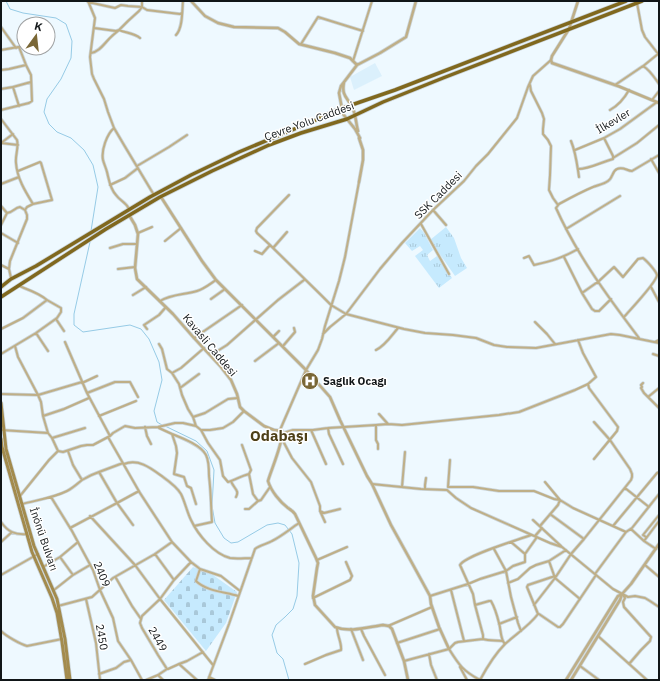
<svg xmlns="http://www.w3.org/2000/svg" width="660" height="681" font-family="'IBM Plex Sans',sans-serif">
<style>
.built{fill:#dbf0fc}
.grass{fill:url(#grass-tufts)}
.cemetery{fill:url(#cemetery-stones)}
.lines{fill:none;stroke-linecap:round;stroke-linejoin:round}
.stream{stroke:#96cbe6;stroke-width:1}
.minor-casing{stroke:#cbd5da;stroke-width:3.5}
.tertiary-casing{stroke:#cbd5da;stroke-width:4}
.secondary-casing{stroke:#cbd5da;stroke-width:4.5}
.trunk-casing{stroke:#cbd5da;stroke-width:5}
.minor{stroke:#bfaf87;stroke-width:2}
.tertiary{stroke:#bfaf87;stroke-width:2.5}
.secondary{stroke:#a38b4d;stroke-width:3}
.trunk{stroke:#80681e;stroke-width:3.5}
.labels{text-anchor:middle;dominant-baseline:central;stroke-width:3;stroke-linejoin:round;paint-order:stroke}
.street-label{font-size:11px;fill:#111618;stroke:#fff}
.poi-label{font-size:11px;font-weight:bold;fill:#111618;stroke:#fff;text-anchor:start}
.district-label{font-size:15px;font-weight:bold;fill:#4d3f17;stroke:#fff}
</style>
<defs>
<pattern id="grass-tufts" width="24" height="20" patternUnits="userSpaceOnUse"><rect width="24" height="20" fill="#c6eafe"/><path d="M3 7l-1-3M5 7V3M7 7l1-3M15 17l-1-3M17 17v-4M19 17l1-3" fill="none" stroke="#a9c8d9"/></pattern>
<pattern id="cemetery-stones" width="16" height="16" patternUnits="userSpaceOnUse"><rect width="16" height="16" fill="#c6eafe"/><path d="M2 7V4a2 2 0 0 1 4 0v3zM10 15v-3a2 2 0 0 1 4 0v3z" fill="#a9c8d9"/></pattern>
</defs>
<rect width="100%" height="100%" fill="#eef9ff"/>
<path class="built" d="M375,63L382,76L354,90L350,77Z"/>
<path class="grass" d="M446,227L454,238L461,258L467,268L455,276L430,240Z
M420,228L424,233L433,250L427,255L430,261L437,256L452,278L439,288L415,256L423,250L420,246L412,251L405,243Z"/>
<path class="cemetery" d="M193,567L213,575L237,592L226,623L206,651L164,600Z"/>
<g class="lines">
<path class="stream" d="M6,1L10,9L23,13L56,18L66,24L72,41L71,58L61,79L47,99L44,112L49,124L57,132L71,138L84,150L93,165L98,187L91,231
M90,242L74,314V325L83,332L130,325L141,329L149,339L159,362L162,380L154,411L157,422L162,425
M165,426L196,441L207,451L214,470L212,506L215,523L224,538L231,543L238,542L267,525L278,523L285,525L292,534L299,563L297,596L293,609L285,617L276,625L272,635L277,653L283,659L289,680"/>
<defs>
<path id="minor" d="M88,1L95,18L90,57L92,74L94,79L104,99L108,112L114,128L124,145L154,195
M88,2L115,8L121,5L128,6L142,7L147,10L180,14L182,13
M637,3L642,30L645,37L659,55
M1,27L16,48
M94,28L116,31L119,30L128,21L139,11L142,7V1
M176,35C183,28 182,10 183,1
M301,44L318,17L363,31
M19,47L26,65
M1,50L24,46
M91,53C100,52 105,42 112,36C114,34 117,32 119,30C126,33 134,33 140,38
M353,61L372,1
M642,67L658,54
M1,70L9,69L26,65L31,75L32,101L29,103L1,110
M530,85L531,91L542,113L544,119L543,129V134L548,140L551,146L550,175L549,190L553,198L558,205
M615,85L643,66C650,70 654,77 659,84
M13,87L19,106
M1,89L13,87L31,82
M652,100L659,91
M610,110C619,105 624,99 629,90
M1,119L17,140C19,148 15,155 16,163C17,178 25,191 33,204L27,207L25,210L27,215V219L10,261L9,269L11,278
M114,128C107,134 101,150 103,160C104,164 106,168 107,172C109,180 110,189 116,195C120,201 126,202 129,209
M571,141C576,153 577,164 579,177
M1,143L18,145
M1,143L13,134
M575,150L604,138L620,129L657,102
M613,158L637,143L659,125
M651,159L659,173
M137,166L169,147L187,135
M578,169C590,169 601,162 613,159V156L604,138
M18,171L40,162L41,163L52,200L33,204
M1,184L19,177
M110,185L125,178L138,168
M289,195L257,228L256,231L257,233L270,245L321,295L331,305L346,314L404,329L425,333L453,335L476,338L494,345L507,347L536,348L611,334L620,335L659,343
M1,206L7,213
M433,210L446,225
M421,224L449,274
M1,225L7,213C14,212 14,208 20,207L25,210
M566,229L620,196
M1,233L18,243
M138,233L152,227
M165,241L181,228
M110,248L123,244H137
M273,248L287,232
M255,251L262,254L270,245
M564,257L582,293L592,309L595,311H599L611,299
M524,258L529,256L534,265C552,261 562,258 578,249
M1,265L9,269
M118,269L135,267
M651,287L659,302
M582,293L599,281L614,267L623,277L638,259L643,258C647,261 656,271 657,275C657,282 629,311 624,317
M133,295L146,287
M211,299L225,289
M160,301C172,294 184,295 197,291C204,289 210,284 216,280
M56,319L64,331
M535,322L547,334L555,344
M1,329L23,318L47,300C39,293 29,290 19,286
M147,329L144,325L159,315L166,307
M36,333L48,351
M323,334L330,327L346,314L380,269L402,243L433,210L464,181L476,166L488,154L517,118L528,87L533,76L551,60
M273,337L279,331
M194,338L242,305
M639,338C608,297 577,255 556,208L559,204C570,198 581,192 593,187C598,185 604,184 608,181C613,178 612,171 617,169C623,166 627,171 632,171L659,155
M65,342L87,393L110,436
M655,342L659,340
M159,344L162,349L167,369L172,373L179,384L182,395L188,409L193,417L196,426
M15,346L18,357L38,395L41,402L43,416L48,433
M283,346L295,332L294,328
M376,350C385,346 392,335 398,328
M1,354L36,333L57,318L61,312V308L47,300
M653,354L659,356
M211,355L227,345L278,300L304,280
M255,361L279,343
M172,373L181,368L204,348
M82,383L97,376
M643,383L641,385L642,387L641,388L644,393L648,397
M588,384L589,388L618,427L617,431L594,459
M180,388L199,374
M659,388L648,397L659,408
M87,393L115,382H130L138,397
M1,394L38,395L82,382
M379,414L388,424
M43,416L64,409L89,398
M99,416L136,401
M193,417L205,413L228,399L238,398
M376,425V440L378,444V449
M145,427L147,436L151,444
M159,428L172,434L176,446L177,453L174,474L184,477L187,486L191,488L196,504
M328,428L329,434L343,464
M1,430L48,433L52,438L58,451L63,452L81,446L87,445H93L110,436L113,433L125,426L135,428L158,427L175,423H183L196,426L201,430H210L223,428L233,422L244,411
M201,430L208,443L220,460L223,476L228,482C235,480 241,476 249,474L251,470L242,445
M280,430L306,370L318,350L322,339L325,326L339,281L345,257L359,182
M311,430L326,464
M283,433L293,430H313L328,428L376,425L388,424L402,425L499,415L519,412L575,390L588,384L596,377L583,353L578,340
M172,434C182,438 201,445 206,455C209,461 209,469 209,476C211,492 211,507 212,522L194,526
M108,437L140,493L172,542L191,562L200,569L221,576L240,591
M52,438L85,428
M282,439L292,458L311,482L320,506V511L325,522
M68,451L73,465L82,480
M124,464C139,458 152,469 163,477C170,482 177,487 181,494C185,502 187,512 191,520C198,535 214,554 230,558C237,559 245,558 252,558
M99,472L123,463
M249,474L253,494L258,501L261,500L270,487
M231,481C233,488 240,490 236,497
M372,484L421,489L447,490L456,498L471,508L550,543L562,547L613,589L628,597L635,596L645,598L650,601L659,607
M402,487L405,452
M448,487H473L499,491H534L554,499L560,500L573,508L626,532L632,528L659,494
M448,487L450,460
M625,488L649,507
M425,489V485L426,478
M20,496L49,460L58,451
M51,497L72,531L93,570L100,590L113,618L118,641L131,660L142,680
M22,504C37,500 53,498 67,491C73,488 77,484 82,480C87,477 93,474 99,472L117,503L133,525
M245,509H249L258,501
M320,511L324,513L340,509
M550,514L584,539
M90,516L135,565L160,599L213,665
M533,520L561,546
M1,522C8,532 15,535 27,534
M540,526L558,505L560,500L545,482
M613,526L657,473L659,472
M70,528L117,503L139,491
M631,529L644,541L656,549
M535,536L542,528
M646,537L643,535L659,515
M644,541L659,521
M1,542L12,532
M511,542L525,554
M494,549L506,571L511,597L518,623L521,631
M155,554L174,580
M60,557L73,575
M317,560L347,547
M549,561L555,578L580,599
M645,565L659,577
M43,567L60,557L78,542
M200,569L196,581C206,591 225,592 238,596
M595,574L626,532
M1,575L38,554
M116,578L132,606L141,619
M508,583L518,579L530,568L536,565L549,561L566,550
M54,590L73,575L90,565
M451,590L464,641
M623,595L625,598L623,602L624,607L651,637L650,641L641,650L629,664
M430,596L468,584L480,579L506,571L513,566L525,562V554L537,537
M313,598L350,580L352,576L346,562
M86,599L96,643L100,680
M475,605L483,635V639C489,641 496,640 503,641
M534,605L555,578L571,554L584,539L631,480L632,477V474L630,469L610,440L594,422
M58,606L92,597L113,578L155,554L172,542
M538,614L527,587L528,585L555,576
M499,624L517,617
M388,626L432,607
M351,629L363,660
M361,629L364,636L385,675
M1,631C6,636 20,644 27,646L62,639
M598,636L647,680
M397,643L440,629
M505,644C500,639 501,629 499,623C497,615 495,608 491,601H489L475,605L473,594L460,565C466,555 518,540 531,535
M449,649C459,665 463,671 480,680
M429,654L431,665L437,680
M404,661L449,649L455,643L458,642L483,639
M179,664L187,661L203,652
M305,664L326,655L341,650C342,643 337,635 337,628
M580,666L599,680
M460,667L467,680
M168,669L179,664L197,680
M99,674L116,668L124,662L131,660
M158,675L163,680
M209,677L215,680
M146,680L158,675L167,669L158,655L142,628L140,623L142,616L160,599L174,580L191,562
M208,680L229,624L255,549C260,545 267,544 272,541C282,536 290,529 299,523
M480,680C487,667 495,654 505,644C516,634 529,626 538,614H539L558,627H560L563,624L596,575"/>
<path id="tertiary" d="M191,1L205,16L218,23L234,27L278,28L285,32L299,44L335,53L350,58L357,65
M578,1L569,29L552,56L551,60L552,63L618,86L659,103
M344,82C341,97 348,97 353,109C356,116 356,124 358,131
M360,138L355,129L343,114L339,93L341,86L357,65L380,53L406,37L416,1
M359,182L363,160V150L359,138
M161,197L202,261L216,280L306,370L330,397L340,420L367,476L372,484L391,525L412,563L430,596L431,604L439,627L449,649
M129,215L135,225L138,234L135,268L137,279L173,314L194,338L221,367L231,380L237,394L240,407L244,411L264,426L274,430L282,431C284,441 271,470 268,481C271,491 280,502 288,508C291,510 293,511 295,514L316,558L318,563L317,568L313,596L314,600L315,605L335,627C350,633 368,627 383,625L389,626L392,629L404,661L408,680
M566,680L618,596L622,594L631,584L659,544
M571,680L620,600L622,594"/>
<path id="secondary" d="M1,403L6,449L34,546L57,599L65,639L70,680
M1,439L2,447L32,552L52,598L57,613L62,642L67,680"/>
<path id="trunk" d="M1,287L11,279L36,266L150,197L191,175L239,152L316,120L334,111L395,90L626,1
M1,297L106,229L160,197L212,171L269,145L301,133L347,119L383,102L443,78L642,1"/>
</defs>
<use href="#minor" class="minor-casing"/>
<use href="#tertiary" class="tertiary-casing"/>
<use href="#secondary" class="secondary-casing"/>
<use href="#trunk" class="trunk-casing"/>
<use href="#minor" class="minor"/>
<use href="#tertiary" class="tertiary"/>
<use href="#secondary" class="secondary"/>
<use href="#trunk" class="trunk"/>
</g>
<defs>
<symbol id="hospital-disc" viewBox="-11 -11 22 22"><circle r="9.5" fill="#7a6736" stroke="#fff"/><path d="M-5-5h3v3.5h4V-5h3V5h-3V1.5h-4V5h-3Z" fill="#fff"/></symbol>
</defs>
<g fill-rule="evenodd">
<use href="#hospital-disc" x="300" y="371" width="20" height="20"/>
</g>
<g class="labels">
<g class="street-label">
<text transform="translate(309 121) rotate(-20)">Çevre Yolu Caddesi</text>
<text transform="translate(613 121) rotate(-31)">İlkevler</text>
<text transform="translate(438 195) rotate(-45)">SSK Caddesi</text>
<text transform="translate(210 345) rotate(50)">Kavasli Caddesi</text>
<text transform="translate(44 539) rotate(71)">İnönü Bulvarı</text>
<text transform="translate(102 574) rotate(67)">2409</text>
<text transform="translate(102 637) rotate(80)">2450</text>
<text transform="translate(158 639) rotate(60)">2449</text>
</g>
<g class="poi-label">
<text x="323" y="381">Saglık Ocagı</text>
</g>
<g class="district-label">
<text x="279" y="435">Odabaşı</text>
</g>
</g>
<rect width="660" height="681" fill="none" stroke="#111618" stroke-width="4"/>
<g transform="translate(36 36) rotate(15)"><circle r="19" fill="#ffffff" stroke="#a0a2a3"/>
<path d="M0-3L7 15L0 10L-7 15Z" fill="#7a6736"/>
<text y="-6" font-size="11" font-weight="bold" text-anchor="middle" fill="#111618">K</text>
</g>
</svg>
